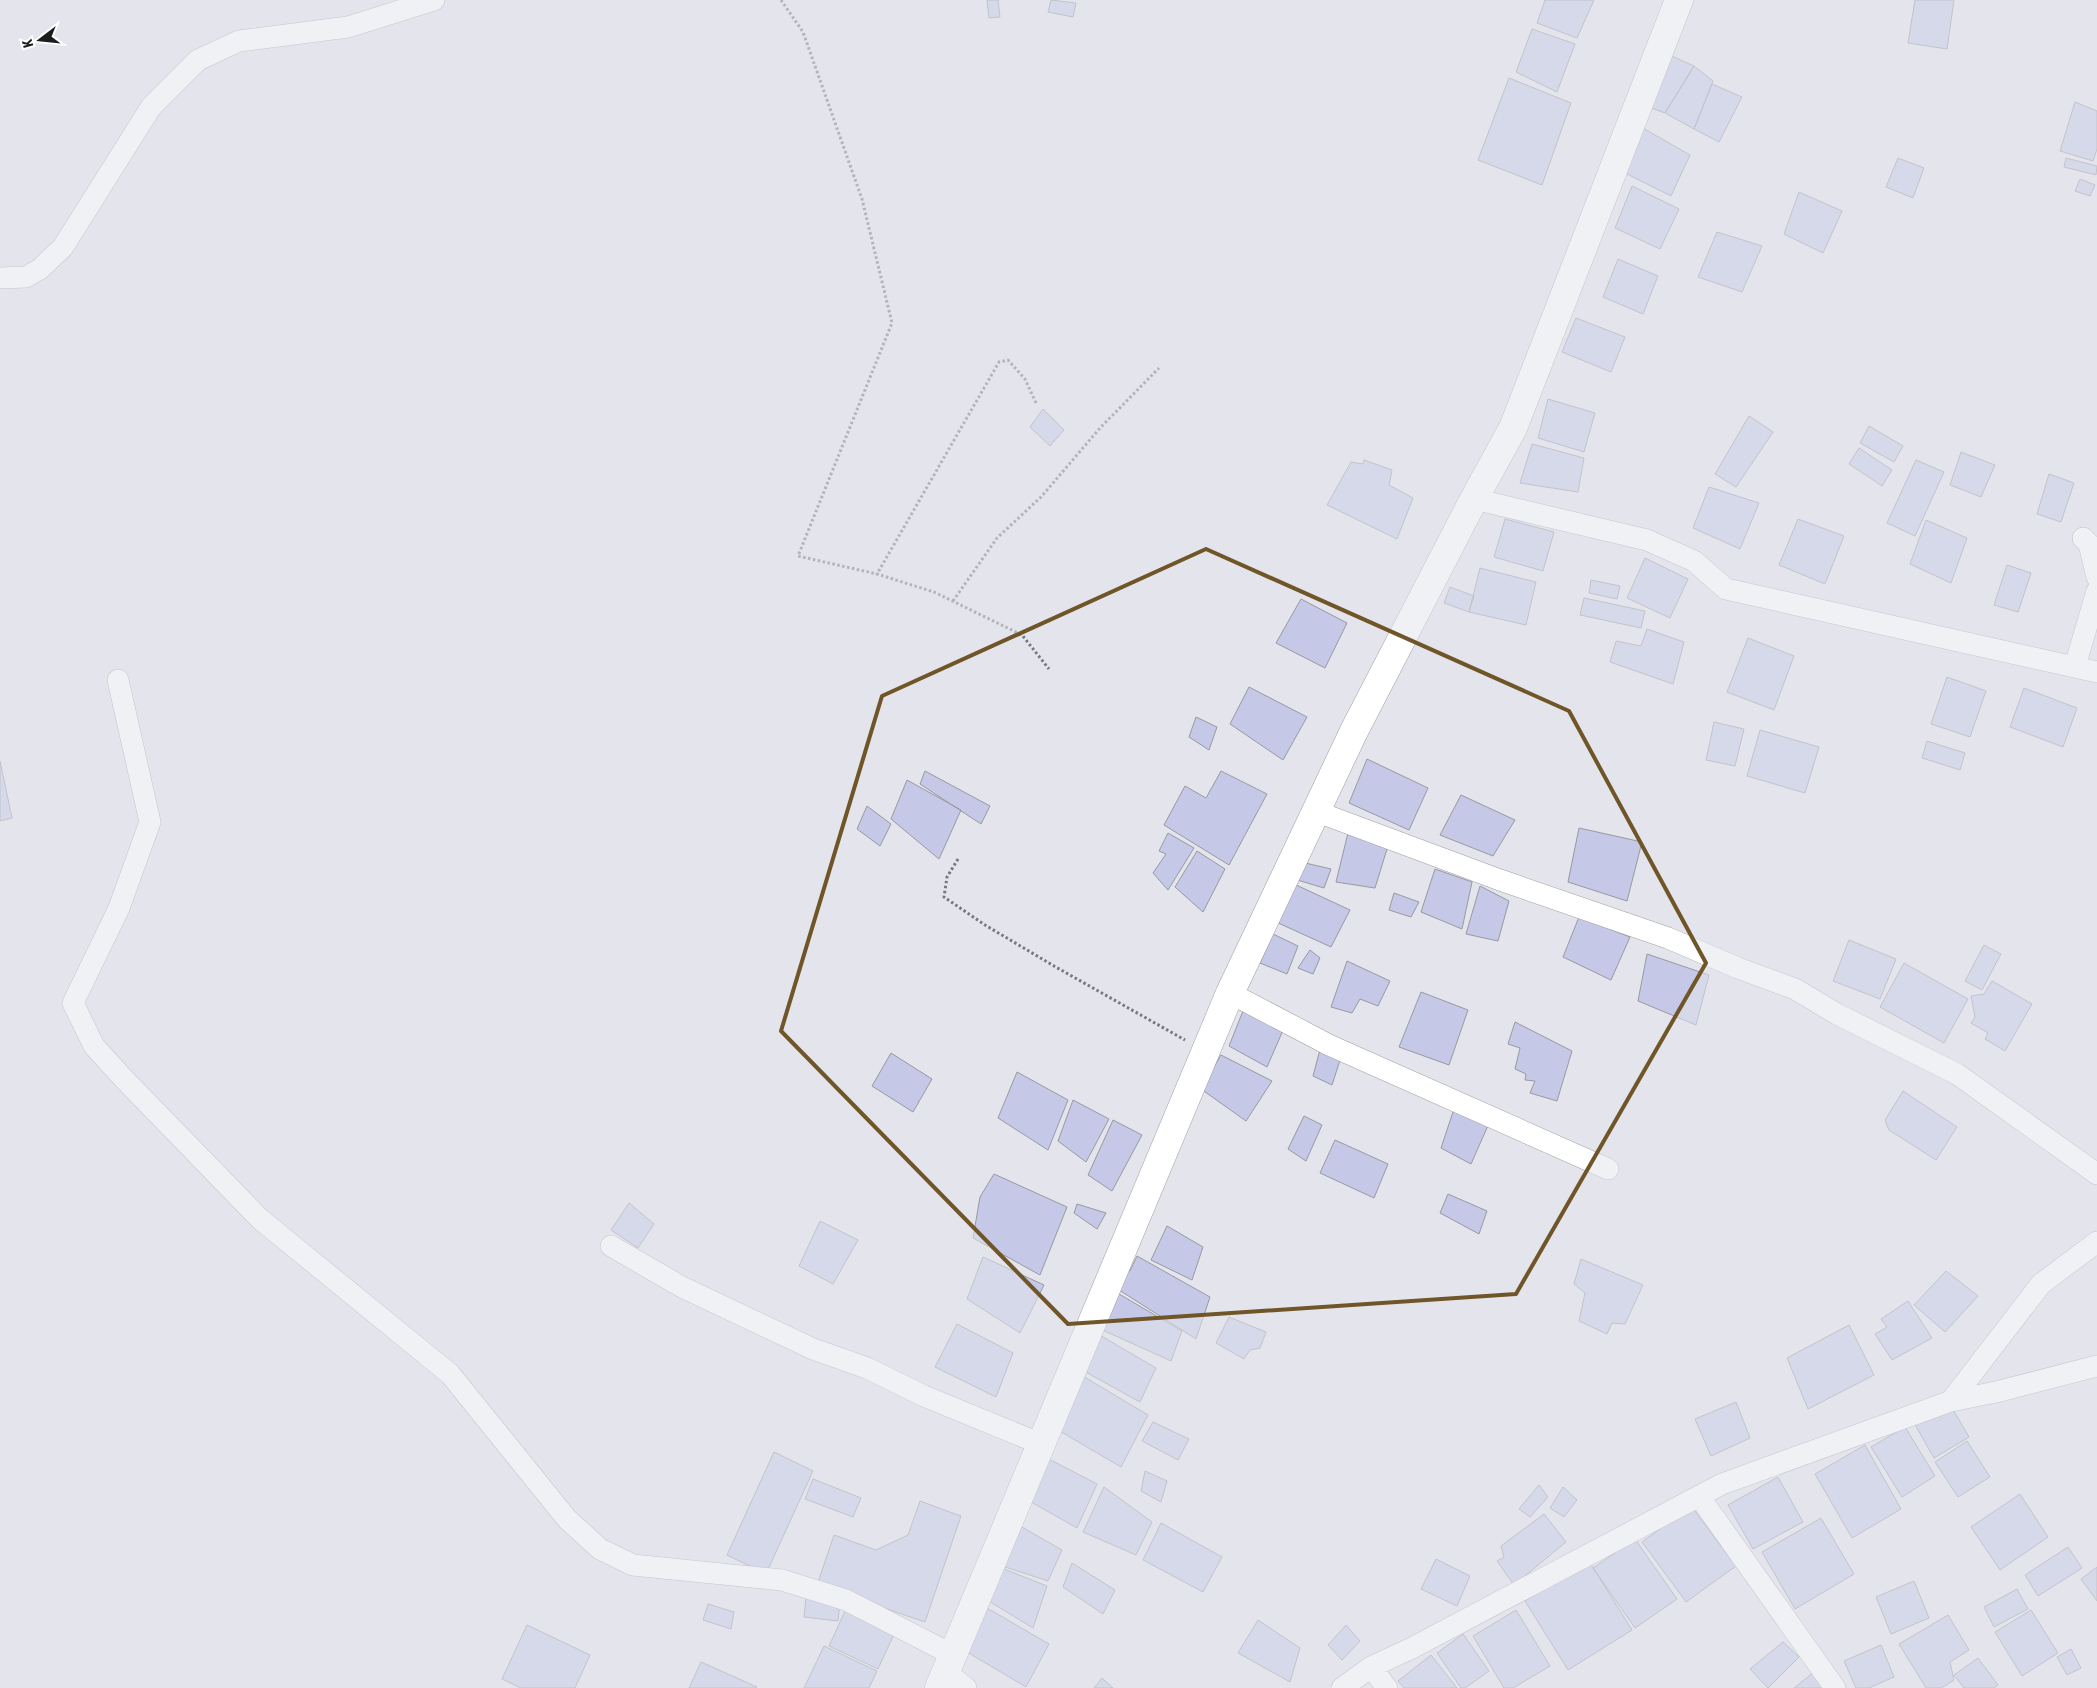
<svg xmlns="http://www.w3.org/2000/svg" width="2097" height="1688" font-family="'Roboto Condensed',sans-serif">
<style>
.building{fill:#c5c9e7;stroke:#9899a0}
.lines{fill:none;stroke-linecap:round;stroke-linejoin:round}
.street-casing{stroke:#9fa0a7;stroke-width:22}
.secondary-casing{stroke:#9fa0a7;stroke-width:29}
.path{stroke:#78797e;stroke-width:3;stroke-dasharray:2.5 2.5;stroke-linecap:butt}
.street{stroke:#fff;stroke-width:21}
.secondary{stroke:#fff;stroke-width:28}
.marked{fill:none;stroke:#6f5527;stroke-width:4;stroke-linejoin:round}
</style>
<rect width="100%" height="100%" fill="#e4e5ec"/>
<path class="building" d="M987,0H998L1000,17L989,18Z
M1051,0L1076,3L1073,17L1048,12Z
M1545,0H1594L1577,38L1537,23Z
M1915,0H1954L1947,49L1908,43Z
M1532,29L1575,44L1557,92L1516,72Z
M1667,54L1694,66L1665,113L1646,106Z
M1694,66L1713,81L1694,129L1665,113Z
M1509,78L1571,103L1542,185L1478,160Z
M1712,84L1742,97L1719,142L1694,129Z
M2075,102L2097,111V149L2093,161L2060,151Z
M1641,127L1690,155L1671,196L1623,172Z
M1898,158L1924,168L1913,198L1886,187Z
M2066,158L2097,166L2096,175L2064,167Z
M2080,179L2095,185L2090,196L2075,191Z
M1632,186L1679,209L1660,249L1615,228Z
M1799,192L1842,211L1823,253L1784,234Z
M1717,232L1762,246L1742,292L1698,277Z
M1618,259L1658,276L1643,314L1603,297Z
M1576,318L1625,337L1611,372L1562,352Z
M1548,399L1595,413L1584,452L1538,438Z
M1043,409L1064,430L1050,446L1030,427Z
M1749,416L1773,432L1736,487L1715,474Z
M1869,426L1903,446L1894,462L1860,443Z
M1532,444L1584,458L1578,492L1520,483Z
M1859,448L1892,470L1882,486L1849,464Z
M1961,452L1995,465L1981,497L1950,485Z
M1364,460L1392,470L1389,485L1413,498L1397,539L1327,505L1351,462L1363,464Z
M1916,460L1944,472L1915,536L1887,523Z
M2049,474L2074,483L2061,522L2037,514Z
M1709,487L1759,503L1740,549L1693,528Z
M1505,519L1554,532L1543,571L1494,557Z
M1798,519L1844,536L1825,584L1779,565Z
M1926,520L1967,538L1951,583L1910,564Z
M1645,558L1688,579L1670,618L1627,598Z
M2007,565L2031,573L2018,612L1994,605Z
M1480,568L1536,582L1526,625L1469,612Z
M1591,580L1620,586L1617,599L1589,593Z
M1450,587L1474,596L1469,612L1444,603Z
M1584,598L1645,611L1641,628L1580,615Z
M1301,599L1347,623L1325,668L1276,643Z
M1647,629L1684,642L1673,684L1610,662L1616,641L1641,646Z
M1748,638L1794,656L1774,710L1727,692Z
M1947,677L1986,691L1970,737L1931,724Z
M1249,687L1307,717L1283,760L1230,724Z
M2024,688L2077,708L2063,747L2010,727Z
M1196,717L1217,727L1209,750L1189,737Z
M1714,722L1744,729L1735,766L1706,760Z
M1760,730L1819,747L1805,793L1747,776Z
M1927,741L1965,753L1960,770L1922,758Z
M1367,759L1428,788L1409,830L1349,803Z
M0,761L12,818L0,821Z
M925,771L990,806L981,824L920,784Z
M1221,771L1267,794L1229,865L1164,825L1185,786L1206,798Z
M907,780L961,810L939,859L891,819Z
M1461,795L1515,820L1493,856L1440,835Z
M867,806L891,824L880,846L857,829Z
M1579,828L1642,842L1627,901L1568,882Z
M1168,833L1194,848L1168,890L1153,873L1166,854L1159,851Z
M1348,833L1387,849L1375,888L1336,882Z
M1197,851L1225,869L1203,912L1175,887Z
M1301,862L1331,869L1324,888L1294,879Z
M1435,869L1472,882L1462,929L1421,912Z
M1294,884L1350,910L1331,947L1276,922Z
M1480,886L1509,901L1498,941L1466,934Z
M1394,893L1419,902L1411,917L1389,910Z
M1579,917L1630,937L1611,980L1563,957Z
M1273,934L1298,946L1287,974L1260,963Z
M1849,940L1896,959L1880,999L1833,981Z
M1984,945L2001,954L1982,990L1965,981Z
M1310,950L1320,958L1313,974L1298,968Z
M1647,954L1709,975L1696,1025L1638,1001Z
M1347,961L1390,981L1378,1006L1360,999L1352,1013L1331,1007Z
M1904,963L1968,999L1944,1043L1880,1007Z
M1992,981L2032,1004L2005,1051L1985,1039L1988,1033L1971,1023L1975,1017L1971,996L1984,994Z
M1421,992L1468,1010L1449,1065L1399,1047Z
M1245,1006L1284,1028L1267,1067L1229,1046Z
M1515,1022L1572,1051L1557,1101L1530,1093L1535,1081L1525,1080L1526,1074L1515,1069L1520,1048L1508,1044Z
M1321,1046L1342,1054L1332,1085L1313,1076Z
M891,1053L932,1079L913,1112L872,1086Z
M1221,1055L1272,1081L1246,1121L1201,1089Z
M1017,1072L1068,1100L1048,1150L998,1118Z
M1903,1091L1957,1127L1936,1160L1889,1130L1885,1120Z
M1073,1100L1109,1119L1086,1162L1058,1141Z
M1455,1106L1490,1121L1471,1164L1441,1148Z
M1304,1116L1322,1125L1306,1161L1288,1149Z
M1113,1120L1142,1135L1112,1191L1088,1175Z
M1335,1140L1388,1164L1374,1198L1320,1173Z
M994,1174L1067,1207L1040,1275L973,1238L980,1197Z
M1448,1194L1487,1211L1479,1234L1440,1213Z
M629,1203L654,1224L638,1248L611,1230Z
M1077,1204L1106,1213L1097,1229L1074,1213Z
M820,1221L858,1240L833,1284L799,1266Z
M1167,1226L1203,1247L1192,1280L1151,1260Z
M1137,1256L1210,1297L1196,1339L1116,1288L1124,1269L1130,1271Z
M983,1257L1044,1285L1020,1333L967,1299Z
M1581,1259L1643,1285L1625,1324L1612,1323L1607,1334L1579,1321L1585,1293L1574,1284Z
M1946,1271L1978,1296L1945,1332L1914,1305Z
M1114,1291L1182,1331L1171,1361L1098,1328Z
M1908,1301L1932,1338L1892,1360L1875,1334L1887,1327L1881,1319Z
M1229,1317L1266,1332L1260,1348L1250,1350L1244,1359L1216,1343Z
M957,1324L1013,1353L996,1397L935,1367Z
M1849,1325L1874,1375L1808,1409L1787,1358Z
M1098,1334L1156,1368L1140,1402L1082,1370Z
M1081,1375L1148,1415L1121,1467L1058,1430Z
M1736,1402L1750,1438L1711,1456L1695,1419Z
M1949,1403L1969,1437L1934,1458L1914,1423Z
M1153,1422L1189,1439L1178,1460L1142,1441Z
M1905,1427L1935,1476L1902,1497L1871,1447Z
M1967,1441L1990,1477L1958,1497L1935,1462Z
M1865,1445L1901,1509L1852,1538L1815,1474Z
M774,1452L813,1471L766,1574L727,1555Z
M1043,1456L1097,1484L1077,1528L1026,1499Z
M1145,1471L1167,1481L1161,1502L1141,1491Z
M1778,1477L1803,1522L1753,1549L1728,1505Z
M813,1479L861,1498L853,1517L805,1499Z
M1539,1485L1548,1497L1530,1517L1519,1509Z
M1104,1487L1152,1522L1136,1555L1083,1532Z
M1563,1487L1577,1500L1564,1517L1550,1508Z
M2020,1494L2048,1537L2000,1570L1971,1527Z
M920,1501L961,1516L925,1622L817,1585L834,1535L876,1550L908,1535Z
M1691,1506L1736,1566L1686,1602L1642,1542Z
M1544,1514L1566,1542L1514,1585L1497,1561L1504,1557L1501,1546Z
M1821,1518L1854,1574L1795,1609L1762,1552Z
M1015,1523L1062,1550L1048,1581L996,1564Z
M1161,1523L1222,1557L1203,1592L1143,1560Z
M1635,1539L1677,1599L1635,1628L1593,1568Z
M2068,1547L2082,1568L2038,1596L2025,1575Z
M1436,1559L1470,1576L1457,1606L1421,1589Z
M1589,1561L1632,1630L1568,1670L1525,1601Z
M1072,1563L1115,1590L1103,1614L1063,1587Z
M999,1567L1047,1586L1033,1628L987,1600Z
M2097,1567V1601L2081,1579Z
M1914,1581L1929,1618L1891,1634L1876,1597Z
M2017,1589L2028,1609L1994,1627L1984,1607Z
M806,1597L840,1600L838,1621L804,1617Z
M708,1604L734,1612L731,1629L703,1620Z
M987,1608L1049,1644L1026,1687L967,1652Z
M846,1609L895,1632L878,1669L829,1646Z
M1516,1610L1550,1666L1513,1688H1504L1473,1636Z
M2031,1610L2058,1653L2022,1676L1995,1632Z
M1948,1615L1969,1650L1950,1662L1954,1680L1941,1688H1926L1899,1644Z
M1258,1620L1300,1648L1290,1682L1238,1653Z
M527,1625L590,1655L575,1688H521L502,1679Z
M1346,1625L1360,1641L1342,1660L1328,1645Z
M1463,1634L1489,1671L1465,1688H1461L1437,1653Z
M1783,1642L1799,1657L1768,1688L1750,1669Z
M1881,1645L1894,1677L1869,1688H1856L1844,1661Z
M824,1646L877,1671L869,1688H804Z
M2071,1649L2081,1668L2067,1675L2057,1657Z
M1431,1655L1457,1688H1404L1398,1681Z
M1978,1658L1998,1685L1994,1688H1964L1954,1675Z
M701,1662L757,1687L756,1688H689Z
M1814,1672L1827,1688H1794Z
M1102,1678L1113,1688H1094Z"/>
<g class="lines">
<defs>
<path id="street" d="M0,278L26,277L40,269L63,247L151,107L198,60L239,41L348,27L434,0
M1474,499L1647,540L1694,561L1726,589L2097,672
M2083,538L2089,544L2097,577
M2075,666L2097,591
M118,680L150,822L119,908L73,1003L94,1046L123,1078L260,1219L450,1374L567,1519L600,1549L633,1565L782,1580L846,1600L953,1655
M1315,811L1500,880L1668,938L1738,968L1795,989L1837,1014L1957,1074L2097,1174
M1230,993L1329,1045L1608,1169
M611,1246L682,1287L813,1349L867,1368L924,1396L1041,1444
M1951,1401L1996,1392L2097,1366
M1699,1496L1835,1688
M1371,1667L1387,1688
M946,1672L966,1688
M1342,1688L1371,1667L1412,1648L1722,1484L1951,1401L2041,1284L2097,1242"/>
<path id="secondary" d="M939,1688L1230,993L1354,731L1474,499L1513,428L1679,0"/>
</defs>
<use href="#street" class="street-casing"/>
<use href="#secondary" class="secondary-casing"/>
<path class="path" d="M781,0L803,32L862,199L892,323L798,556L877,574
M1036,403L1025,379L1008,360L999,362L877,574L934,592L1022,635L1049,669
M953,601L997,538L1041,497L1100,428L1159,368
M958,859L947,877L944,897L985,925L1054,966L1185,1040"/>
<use href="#street" class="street"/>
<use href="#secondary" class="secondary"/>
</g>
<path d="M0 0H2097V1688H0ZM1206,549L1569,711L1706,963L1516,1294L1068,1324L781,1031L882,696Z" fill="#e4e5ec" fill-opacity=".55" fill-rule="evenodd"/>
<path class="marked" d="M1206,549L1569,711L1706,963L1516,1294L1068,1324L781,1031L882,696Z"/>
<g transform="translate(40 40) rotate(254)" stroke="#ffffff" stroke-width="4" paint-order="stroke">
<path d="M0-4L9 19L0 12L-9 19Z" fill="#1b1c1e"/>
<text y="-8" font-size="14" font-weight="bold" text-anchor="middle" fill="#1b1c1e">K</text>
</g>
</svg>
